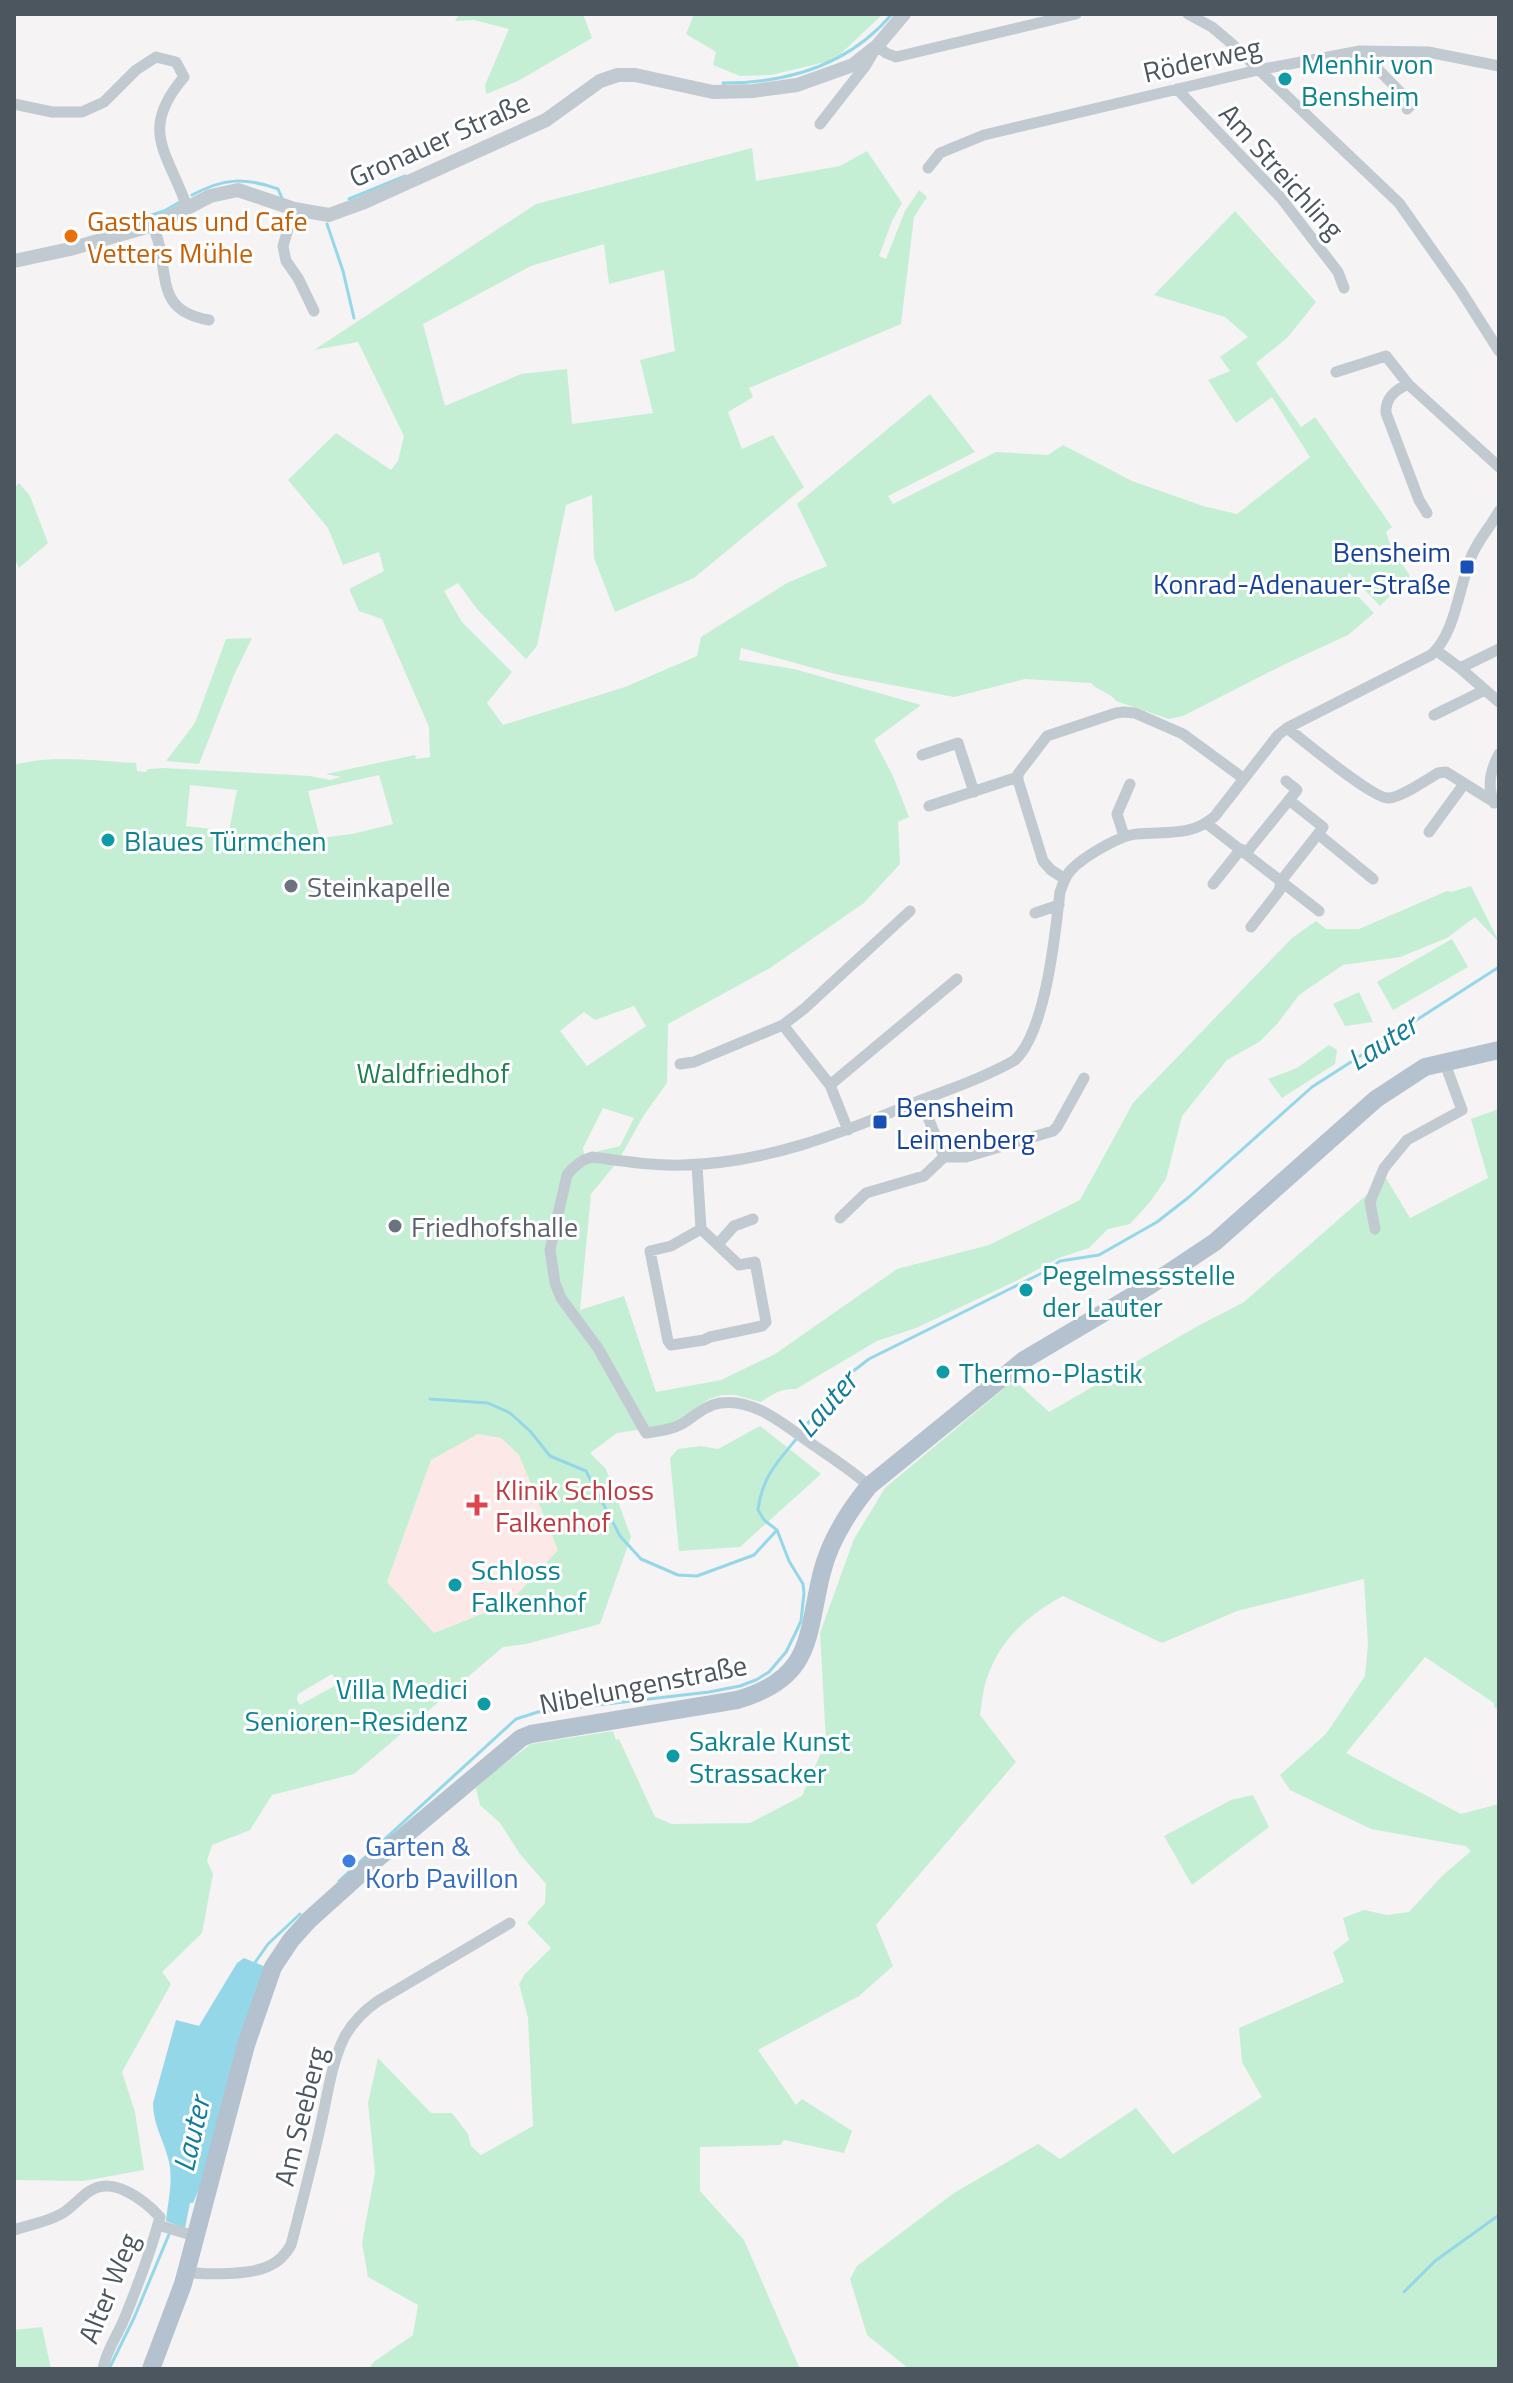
<svg xmlns="http://www.w3.org/2000/svg" width="1513" height="2383" font-family="'Titillium Web',sans-serif">
<style>
.medical{fill:#fbe8e7}
.green{fill:#c5efd5;fill-rule:evenodd}
.water{fill:#94d7e9}
.lines{fill:none;stroke-linecap:round;stroke-linejoin:round}
.stream{stroke:#94d7e9;stroke-width:3}
.minor{stroke:#c1cad0;stroke-width:11}
.tertiary{stroke:#c1cad0;stroke-width:14}
.primary{stroke:#b4c2cf;stroke-width:18}
.culture-dot{fill:#0f9aa8;stroke:#fff;stroke-width:3}
.food-dot{fill:#e8710a;stroke:#fff;stroke-width:3}
.transit-dot{fill:#1a4fb4;stroke:#fff;stroke-width:3}
.worship-dot{fill:#6b7280;stroke:#fff;stroke-width:3}
.health-dot{fill:#e0444e;stroke:#fff;stroke-width:3}
.shop-dot{fill:#3f7fe0;stroke:#fff;stroke-width:3}
.labels{text-anchor:middle;dominant-baseline:central;stroke-width:6;stroke-linejoin:round;paint-order:stroke}
.street-label{font-size:28px;fill:#4b565f;stroke:#fff}
.culture-label{font-size:28px;fill:#0d838f;stroke:#fff;text-anchor:start}
.food-label{font-size:28px;fill:#c56008;stroke:#fff;text-anchor:start}
.transit-label{font-size:28px;fill:#164399;stroke:#fff;text-anchor:end}
.worship-label{font-size:28px;fill:#5b616d;stroke:#fff;text-anchor:start}
.park-label{font-size:28px;fill:#1c804f;stroke:#fff}
.health-label{font-size:28px;fill:#be3a42;stroke:#fff;text-anchor:start}
.shop-label{font-size:28px;fill:#366cbe;stroke:#fff;text-anchor:start}
.water-label{font-size:30px;font-style:italic;fill:#137d9b;stroke:#fff}
</style>
<rect width="100%" height="100%" fill="#f5f3f3"/>
<path class="medical" d="M478,1434L501,1438L519,1455L558,1550L509,1603L434,1633L387,1583L431,1460Z"/>
<path class="green" d="M459,14H583L592,38L518,81L486,94L485,85L509,29L474,20L455,21Z
M694,14H883L834,60L771,75L740,76L713,65L716,52L686,34Z
M752,148L756,181L840,166L867,151L902,203L892,221L879,256L886,259L905,211L919,190L927,197L914,217L901,324L749,388L753,397L728,412L742,449L773,435L804,487L694,578L615,612L594,558L592,495L566,505L537,646L526,659L477,609L458,583L444,591L462,622L512,672L487,703L503,725L625,687L697,656L701,637L787,583L827,566L797,504L930,394L975,452L888,496L893,504L996,452L1048,455L1063,445L1132,481L1203,506L1237,514L1310,457L1272,397L1236,423L1208,380L1230,371L1220,357L1248,337L1225,317L1154,295L1235,211L1316,302L1288,337L1256,363L1301,427L1315,417L1392,527L1386,532L1391,547L1410,576L1380,606L1348,572V586L1374,613L1348,635L1283,665L1183,716L1169,719L1116,701C1110,692 1099,692 1091,683L1025,679L954,697L835,674L741,648L739,660L794,669L921,705L874,740L893,776L909,817L898,822L900,864L864,903L770,968L668,1024L667,1083L644,1115L618,1161L591,1194L580,1310L624,1296L656,1392L721,1380L775,1354L897,1269L989,1245L1080,1200L1133,1103L1292,938L1316,921L1326,929H1359L1447,891L1451,892L1471,886L1499,942L1475,917L1447,938L1400,957L1343,965L1299,995L1277,1024L1259,1042L1227,1060L1182,1116L1166,1179L1150,1202L1130,1224L1108,1229L1089,1248L1059,1258L1016,1281L916,1328L877,1341L796,1389C781,1388 773,1394 761,1402L735,1395H722L709,1399L678,1421L666,1426L617,1433L590,1453L606,1469L631,1537L600,1624L526,1644L503,1647L354,1774L272,1795L250,1830L212,1845L207,1861L213,1874L202,1933L162,1972L171,1984L122,2072L135,2112L144,2170L83,2181L14,2180V765C53,754 97,761 136,763L137,771L146,772L148,769L163,768L310,776L330,780L341,777L326,774L415,755L416,759L430,757L429,727L382,619L359,611L349,589L384,571L379,552L343,565L328,528L288,480L336,433L391,470L398,461L404,436L358,342L314,350L536,204ZM604,244L609,284L664,270L675,351L640,360L653,413L572,424L567,369L521,374L445,406L423,324L531,266ZM379,775L393,824L352,834L320,838L308,791ZM190,785L237,790L229,831L186,826ZM634,1006L646,1026L587,1066L560,1031L584,1012L595,1020ZM603,1108L634,1118L620,1146L599,1151L585,1158L583,1148ZM478,1434L501,1438L519,1455L558,1550L509,1603L434,1633L387,1582L431,1460ZM332,1674L338,1684L300,1705L297,1700L298,1694Z
M19,483L30,496L48,543L19,568L14,557V488Z
M252,638L234,675L199,764L166,761L195,723L226,639Z
M1452,939L1468,967L1393,1010L1377,982Z
M1359,992L1373,1022L1345,1026L1333,1004Z
M1329,1045L1337,1050L1335,1064L1282,1098L1268,1079L1297,1068Z
M1499,1109V1654L1497,1683L1499,1677V1710L1494,1707V1703L1425,1657L1346,1753L1461,1814L1499,1804V2369H909L867,2335L850,2279L857,2266L954,2193L1038,2144L1060,2159L1136,2108L1173,2154L1262,2097L1242,2062L1239,2028L1344,1982L1333,1952L1349,1940L1343,1918L1364,1910L1387,1915L1409,1912L1442,1876L1471,1851L1465,1846L1371,1829L1290,1790L1280,1775L1326,1734L1365,1676L1368,1645L1364,1579L1237,1611L1162,1643L1063,1596C1027,1616 1001,1638 987,1678C983,1689 982,1703 980,1715L1016,1762L876,1925L893,1966L859,1996L758,2050L796,2105L802,2099L852,2131L844,2153L784,2140L780,2145L700,2147V2191L744,2240L800,2369H368L375,2361L413,2335L418,2305L368,2277L362,2243L375,2172L368,2103L378,2058L431,2113H452L468,2134L471,2146L481,2155L533,2126L528,2018L519,1984L525,1974L551,1948L527,1923L545,1903L546,1884L520,1854L500,1823L480,1805L476,1788L488,1776L531,1744L613,1731L616,1740L619,1739L655,1817L672,1824L750,1823L802,1796L826,1742L820,1633L854,1539L885,1488L1014,1380L1049,1412L1196,1327L1244,1302L1386,1178L1410,1218L1488,1178L1471,1119Z
M760,1426L821,1474L740,1547L679,1551L670,1458L678,1449L700,1446L718,1449Z
M1253,1795L1269,1827L1192,1885L1164,1836L1231,1800Z
M42,2327L51,2369H14V2330Z"/>
<path class="water" d="M244,1958L266,1967L201,2185L193,2203H190L185,2228L166,2221C168,2201 174,2178 168,2158C163,2139 153,2124 153,2103L176,2020L199,2026L237,1963Z"/>
<g class="lines">
<path class="stream" d="M724,86L723,83C788,83 849,65 892,14
M192,195C224,178 245,177 278,189L282,198
M349,199L405,176
M327,224L343,271L354,318
M103,231L164,211L180,202
M430,1399L488,1403L510,1413L530,1431L550,1456L586,1471L620,1536L641,1559L678,1575L697,1576L754,1555L777,1530
M802,1431L839,1382L869,1359L1044,1272L1060,1261L1099,1255L1157,1222L1189,1197L1312,1087L1499,967
M339,1881L516,1719L538,1712L709,1692L740,1686L756,1680L769,1672L786,1652L795,1634L801,1621L804,1593L803,1584L789,1561L777,1530L764,1520L758,1510C762,1477 778,1461 798,1437
M254,1964L268,1944L300,1914
M1404,2292L1435,2261L1499,2215
M109,2369L134,2318L170,2232"/>
<path class="minor" d="M1188,14L1212,27L1231,43L1399,203L1461,291L1499,351
M1360,51L1412,104L1407,109
M1177,89L1281,198L1338,272L1344,288
M14,104L52,112H82L104,102L136,70L156,57L176,62L184,77C138,131 168,152 187,207
M820,124L866,65L877,46L886,53L896,57L1076,14
M928,168L940,153L984,135L1258,70L1360,51L1428,52L1499,66
M294,209L283,246L286,261L298,278L314,311
M153,225C155,233 159,241 160,249C167,287 163,312 209,320
M1336,372L1386,356L1408,384L1499,467
M1408,384C1395,390 1385,398 1386,413L1419,500L1427,513
M1437,651L1460,668L1499,702
M1460,668L1499,649
M1434,715L1485,690
M1287,728C1303,740 1374,800 1389,798C1402,797 1426,780 1438,773L1446,772L1494,802
M922,755L958,743L974,792
M1286,781L1297,790L1289,800L1323,827L1318,834L1373,879
M1494,803C1487,785 1490,771 1499,754
M929,806L1018,777
M1206,823L1319,911
M1429,832L1464,784
M1124,836L1117,814L1130,784
M1246,853L1289,800
M1065,879L1051,870L1043,861L1018,780V774L1047,736L1116,713L1124,712L1135,713L1183,734L1243,778
M1213,884L1241,849
M1035,913L1059,905
M1251,927L1279,891L1281,881L1318,834
M783,1025L830,1085L848,1130
M680,1064L694,1062L783,1025L805,1008L910,911
M830,1085L957,979
M921,1100L944,1157
M697,1165L701,1229
M840,1218L866,1193L924,1176L944,1157H966L1053,1131L1057,1127L1084,1078
M701,1229L739,1265L755,1262L766,1322L762,1326L710,1337L704,1340L671,1345L668,1341L650,1251L671,1246Z
M1375,1229L1370,1202L1384,1168L1407,1140L1462,1110L1444,1061
M718,1244L734,1226L753,1219
M869,1486C850,1469 829,1456 809,1442C783,1424 754,1398 720,1403C704,1406 695,1416 682,1424C671,1430 659,1431 646,1433L598,1348L561,1298L555,1283L550,1250L567,1175C574,1166 581,1160 592,1157C622,1161 653,1166 684,1165C766,1163 839,1134 914,1103C947,1090 984,1078 1015,1060C1046,1031 1055,935 1060,892C1063,884 1065,876 1071,870C1083,857 1120,835 1137,834C1166,831 1192,837 1215,816L1278,735L1287,728L1431,655C1456,633 1459,585 1472,555C1479,539 1491,526 1499,511
M158,2225L195,2236
M14,2230C29,2225 47,2222 61,2214C72,2208 80,2197 90,2191C113,2175 145,2201 160,2217C151,2251 138,2285 125,2317C118,2335 106,2350 103,2369
M186,2272C205,2275 251,2275 269,2266C278,2262 286,2254 291,2245C302,2203 313,2161 322,2119C328,2092 332,2061 345,2036C353,2022 365,2010 378,2001L510,1923"/>
<path class="tertiary" d="M14,261L70,249L143,228L170,217L210,196L238,190L294,209L329,215L362,203L546,120L600,81L618,75H635L713,92L753,91L797,85L853,65L877,46L904,14"/>
<path class="primary" d="M151,2369L183,2284L246,2045L273,1967L291,1940L309,1920L379,1857L521,1738L531,1734L737,1700C814,1678 806,1636 822,1572C830,1540 848,1512 869,1486L1024,1360L1149,1286L1215,1242L1376,1099L1425,1067L1499,1050"/>
</g>
<g class="culture-dot">
<circle cx="1285" cy="79" r="8"/>
<circle cx="108" cy="840" r="8"/>
<circle cx="1026" cy="1290" r="8"/>
<circle cx="943" cy="1372" r="8"/>
<circle cx="455" cy="1585" r="8"/>
<circle cx="484" cy="1704" r="8"/>
<circle cx="673" cy="1756" r="8"/>
</g>
<circle class="food-dot" cx="71" cy="236" r="8"/>
<g class="transit-dot">
<rect x="1459" y="559" width="16" height="16" rx="4"/>
<rect x="872" y="1114" width="16" height="16" rx="4"/>
</g>
<g class="worship-dot">
<circle cx="291" cy="886" r="8"/>
<circle cx="395" cy="1226" r="8"/>
</g>
<path class="health-dot" d="M473 1493h8v8h8v8h-8v8h-8v-8h-8v-8h8z"/>
<circle class="shop-dot" cx="349" cy="1861" r="8"/>
<g class="labels">
<g class="street-label">
<text transform="translate(1202 59) rotate(-13)">Röderweg</text>
<text transform="translate(439 139) rotate(-24)">Gronauer Straße</text>
<text transform="translate(1282 171) rotate(48)">Am Streichling</text>
<text transform="translate(643 1684) rotate(-11)">Nibelungenstraße</text>
<text transform="translate(300 2116) rotate(-76)">Am Seeberg</text>
<text transform="translate(108 2288) rotate(-68)">Alter Weg</text>
</g>
<g class="culture-label">
<text x="1301" y="63">Menhir von<tspan x="1301" dy="32">Bensheim</tspan></text>
<text x="124" y="840">Blaues Türmchen</text>
<text x="1042" y="1274">Pegelmessstelle<tspan x="1042" dy="32">der Lauter</tspan></text>
<text x="959" y="1372">Thermo-Plastik</text>
<text x="471" y="1569">Schloss<tspan x="471" dy="32">Falkenhof</tspan></text>
<text x="468" y="1688" text-anchor="end">Villa Medici<tspan x="468" dy="32">Senioren-Residenz</tspan></text>
<text x="689" y="1740">Sakrale Kunst<tspan x="689" dy="32">Strassacker</tspan></text>
</g>
<g class="food-label">
<text x="87" y="220">Gasthaus und Cafe<tspan x="87" dy="32">Vetters Mühle</tspan></text>
</g>
<g class="transit-label">
<text x="1451" y="551">Bensheim<tspan x="1451" dy="32">Konrad-Adenauer-Straße</tspan></text>
<text x="896" y="1106" text-anchor="start">Bensheim<tspan x="896" dy="32">Leimenberg</tspan></text>
</g>
<g class="worship-label">
<text x="307" y="886">Steinkapelle</text>
<text x="411" y="1226">Friedhofshalle</text>
</g>
<g class="park-label">
<text x="433" y="1072">Waldfriedhof</text>
</g>
<g class="health-label">
<text x="495" y="1489">Klinik Schloss<tspan x="495" dy="32">Falkenhof</tspan></text>
</g>
<g class="shop-label">
<text x="365" y="1845">Garten &amp;<tspan x="365" dy="32">Korb Pavillon</tspan></text>
</g>
<g class="water-label">
<text transform="translate(1382 1042) rotate(-33)">Lauter</text>
<text transform="translate(826 1404) rotate(-49)">Lauter</text>
<text transform="translate(191 2134) rotate(-77)">Lauter</text>
</g>
</g>
<rect width="1513" height="2383" fill="none" stroke="#4b565f" stroke-width="32"/>
</svg>
